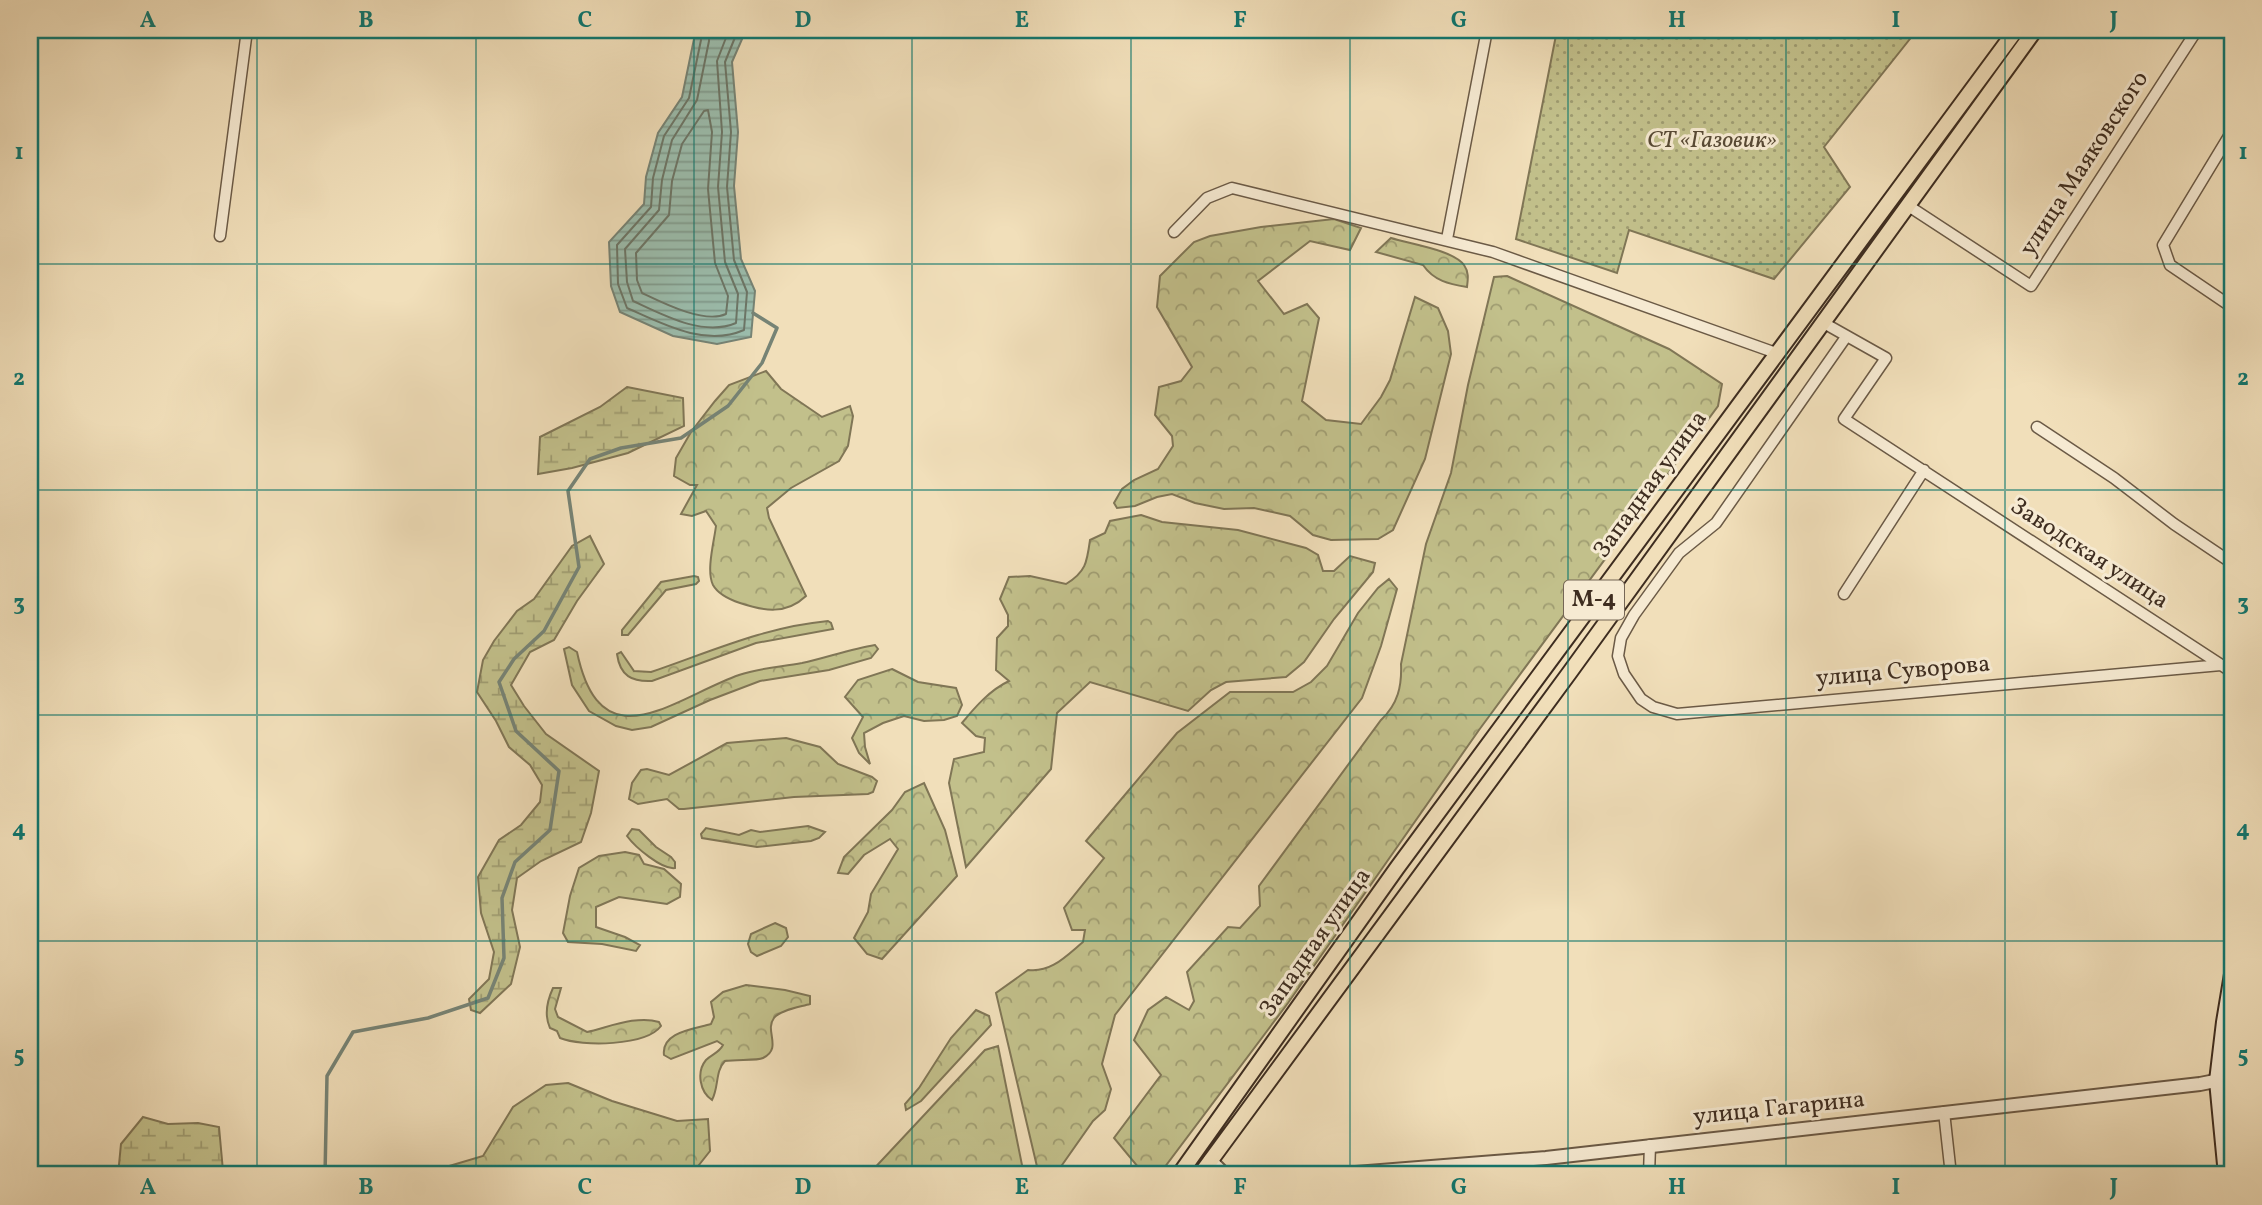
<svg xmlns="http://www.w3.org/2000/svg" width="2262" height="1205" font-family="Vollkorn,serif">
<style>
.forest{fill:url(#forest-crowns);stroke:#807656;stroke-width:2}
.wetland{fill:url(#wetland-marsh);stroke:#807656;stroke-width:2}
.garden{fill:url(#garden-dots);stroke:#807656;stroke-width:2}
.water{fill:url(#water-rules);stroke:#768375;stroke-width:2}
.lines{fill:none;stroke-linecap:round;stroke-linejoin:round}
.shore{stroke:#6c7566;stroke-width:2}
.stream{stroke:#768375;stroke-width:3.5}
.minor-casing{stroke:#6b5a46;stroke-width:13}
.tertiary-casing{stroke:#6b5a46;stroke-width:16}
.secondary-casing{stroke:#3e2d20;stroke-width:16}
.primary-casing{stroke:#3e2d20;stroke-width:18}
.minor{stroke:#f6ead2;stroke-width:10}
.tertiary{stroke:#f6ead2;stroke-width:12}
.secondary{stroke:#f6ead2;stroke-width:12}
.primary{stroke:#f1dfba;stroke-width:14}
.grid{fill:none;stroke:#0f766e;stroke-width:2;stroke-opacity:0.55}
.labels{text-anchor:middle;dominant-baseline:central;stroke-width:6;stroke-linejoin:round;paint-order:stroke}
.shield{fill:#f6ead2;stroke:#756655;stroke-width:2}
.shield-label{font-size:23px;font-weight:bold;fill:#3e2d20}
.park-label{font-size:24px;font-style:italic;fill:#584a35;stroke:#f6ead2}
.street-label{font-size:24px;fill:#3e2d20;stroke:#f6ead2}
.neatline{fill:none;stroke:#0f766e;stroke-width:2.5}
.grid-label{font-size:23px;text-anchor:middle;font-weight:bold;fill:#0f766e}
</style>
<defs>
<pattern id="forest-crowns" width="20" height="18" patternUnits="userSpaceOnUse" patternTransform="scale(1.75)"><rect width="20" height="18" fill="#c2c08b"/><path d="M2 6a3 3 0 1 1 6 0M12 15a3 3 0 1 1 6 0" fill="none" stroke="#9f9c71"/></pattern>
<pattern id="wetland-marsh" width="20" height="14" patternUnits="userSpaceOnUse" patternTransform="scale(1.75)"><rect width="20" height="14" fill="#c2c08b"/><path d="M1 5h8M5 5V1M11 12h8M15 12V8" fill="none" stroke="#9f9c71"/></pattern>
<pattern id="garden-dots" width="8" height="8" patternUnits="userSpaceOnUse" patternTransform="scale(1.75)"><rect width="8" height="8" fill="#c2c08b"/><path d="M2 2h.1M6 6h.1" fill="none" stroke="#9f9c71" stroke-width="1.8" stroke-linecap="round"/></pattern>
<pattern id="water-rules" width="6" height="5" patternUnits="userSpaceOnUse" patternTransform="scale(1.75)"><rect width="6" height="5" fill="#9bbdad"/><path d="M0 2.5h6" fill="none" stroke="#809a8c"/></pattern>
</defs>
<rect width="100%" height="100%" fill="#f1dfba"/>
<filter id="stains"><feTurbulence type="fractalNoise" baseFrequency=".00286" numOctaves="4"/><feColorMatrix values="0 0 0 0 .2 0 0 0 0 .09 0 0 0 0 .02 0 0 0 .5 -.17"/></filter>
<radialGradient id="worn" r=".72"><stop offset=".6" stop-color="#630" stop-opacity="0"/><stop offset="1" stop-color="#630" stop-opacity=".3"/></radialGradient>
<path class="forest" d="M1334,219L1361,228L1350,250L1310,241L1258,281L1284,314L1307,304L1319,318L1302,401L1326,420L1361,424L1381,397L1390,380L1415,297L1438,308L1448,331L1451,354L1425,459L1393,530L1378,539L1331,540L1313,535L1290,516L1254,508L1224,509L1195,503L1172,494L1157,497L1135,506L1117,508L1114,503L1122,489L1134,480L1158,469L1173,446L1172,436L1155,415L1159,387L1181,381L1192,367L1157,307L1160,276L1194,242L1210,236L1261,227Z
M1391,238C1410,244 1453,250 1464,265C1469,272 1468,279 1467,287C1449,284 1434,281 1423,265L1376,252Z
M1507,276L1669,349L1722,384L1718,406L1479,730L1288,1003L1161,1172L1143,1173L1114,1138L1161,1075L1134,1040L1148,1010L1166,997L1189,1010L1194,1001L1187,972L1228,927L1240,928L1260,906L1259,886L1381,720C1398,704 1402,686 1401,664L1426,544L1451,473L1468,385L1494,277Z
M766,371L781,389L822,417L850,406L853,416L848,446L839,461L791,488L767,508L769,518L806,596C786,615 764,611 740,603C731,600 718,594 713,585C706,571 714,542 716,526L706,511L692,516L681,514L697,485H690L674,476L676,458L691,432L715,401L729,385Z
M1141,515L1162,522L1238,530L1306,548L1318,555L1323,571H1334L1350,556L1375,563L1373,572L1334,619L1304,662L1286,677L1226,682L1211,690L1188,711L1090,682L1057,713L1051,769L966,867L949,783L954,759L984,752L985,738L976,736L962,723C975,707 990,690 1009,681L996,670L997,638L1008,626V615L1000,599L1009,577L1030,576L1066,584C1086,572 1087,562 1090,540L1105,533L1110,521Z
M694,576L698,577L699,581L696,584L666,590L628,635H622V630L661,582Z
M1389,579L1397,589L1381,646L1362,698L1115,1015L1102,1064L1111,1089L1105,1110L1093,1121L1055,1175H1039L996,993L1028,970C1051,973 1066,956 1083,942L1085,930H1072L1064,908L1104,858L1086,841L1177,733L1230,692H1293L1311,682L1327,666L1358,613L1378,588Z
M828,621L831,623L833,629L756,643L652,681C632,682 620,676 617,654L621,652L634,671L651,672C710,652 764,627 828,621Z
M875,645L878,649L871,658L829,670L760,681L710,700L651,727L632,730L616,726L589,711L572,685L564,649L569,647L577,652C601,765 672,699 739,675C759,668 780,667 802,663C826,658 850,649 875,645Z
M892,669L918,682L956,688L962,705L957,716L944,720L924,721L904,716L883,723L864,733L865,747L870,764L859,753L852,738L863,717L845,697L858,680Z
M786,738L820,747L838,764L872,777L877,781L873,792L868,794L794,797L684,809H679L667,799L638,804L629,799L632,783L641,770L647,769L669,775L727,743Z
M924,783L945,830L957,876L882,959L867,954L854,938L868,912L871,894L898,849L890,839L864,855L848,874L838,873L844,857L892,810L905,792Z
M808,826L825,832L819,838L811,841L757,847L702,838L701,834L706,828L739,835L751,830L760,832Z
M632,829L639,830L656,847L671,857L675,862V868C662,870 635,847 627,836Z
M625,852L639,855L644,864L664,869L681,884L680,897L667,904L619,897L596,907V927L625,937L640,945L636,951L602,944L568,942L563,933L570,896L579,868L599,856Z
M775,923L786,928L788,937L781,946L757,956L751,952L748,944L751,934Z
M746,985L785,990L810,996V1004C800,1007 780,1010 774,1018C764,1031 783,1048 763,1058C757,1061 736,1059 725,1061C715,1071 719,1087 712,1100C700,1092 696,1072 706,1060C712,1054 719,1053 723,1045L717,1041L671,1059L664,1055C661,1032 694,1029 711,1024L714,1017L711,1002L723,992Z
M553,988H561L555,1009L558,1017L587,1032C609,1027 637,1015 659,1022L661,1026C646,1046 582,1047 560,1038L557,1031L550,1028C544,1015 547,1001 553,988Z
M976,1010L989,1016L991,1025L921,1101L906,1110L905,1104L919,1088L951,1038Z
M998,1046L1024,1175H868L985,1050Z
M568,1083L612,1101L677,1121L708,1119L710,1151L691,1175H436L446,1167L483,1156L513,1107L546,1085Z"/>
<path class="wetland" d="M627,387L683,398L684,426L628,453L572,468L538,474L540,437L600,407Z
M590,536L604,564L577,601L554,640L530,652L511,685L524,706L546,734L599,771L591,813L581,842L541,861L517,878L512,910L520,947L511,984L480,1013L471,1010L469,999L489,979L494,952L481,913L478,877L499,840L521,825L540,802L542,785L530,765L509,747L496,721L477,692L483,660L494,641L517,611L534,599L572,546Z
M143,1117L168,1124L198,1123L219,1127L223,1171L221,1175H118L121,1144Z"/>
<path class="garden" d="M1557,30H1917L1824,147L1850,187L1774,279L1629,230L1617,273L1516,239Z"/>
<path class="water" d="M693,30H746L732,62L738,132L734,186L741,259L755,291L751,337L717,344L673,336L620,312L611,286L609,242L644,204L646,177L658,133L682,97L694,39Z"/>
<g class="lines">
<path class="shore" d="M700,30L701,40L689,98L664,136L653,178L651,207L617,245L618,284L627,308C663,324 705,347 744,330L747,292L734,260L727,187L731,132L725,62L738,30
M709,30V41L697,100L672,140L662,180L659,210L625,249L627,282L633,301C663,315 703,337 736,323L738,294L725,262L718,187L722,132L717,61L729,30
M708,110L712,132L708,189L715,263L728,296L726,314C704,324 663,303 642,293L637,280L636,253L669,215L672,181L682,144L704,111Z"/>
<path class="stream" d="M325,1175L327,1076L353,1032L428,1018L488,998L504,958L502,898L515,862L550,830L559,771L516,731L499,682L514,659L544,631L579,567L568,491L590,459L621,448L681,438L728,406L762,363L777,328L753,313"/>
<defs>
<path id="minor" d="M2232,131L2163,245L2170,265L2232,307
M1907,205L2031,286L2197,30
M1174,232L1207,198L1232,188L1493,252L1776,353
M220,236L247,30
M1447,239L1487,30
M1822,322L1886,358L1844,419L2232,672
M1846,337L1716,523L1679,553L1634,615L1621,638L1618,656L1624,674L1641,699L1653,707L1677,714L2221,665
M2037,427L2114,478L2174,524L2232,563
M1844,594L1924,470
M1944,1112L1951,1175
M1649,1175L1650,1145"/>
<path id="tertiary" d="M1210,1160L1225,1175
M1330,1175L1546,1158L2200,1084L2225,1079"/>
<path id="secondary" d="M2232,1025L2226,1078L2232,1161
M2225,1175L2216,1081L2223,1022L2232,968"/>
<path id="primary" d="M1179,1175L1397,868L2016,30
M1200,1175L1570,672L2035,30"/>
</defs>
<use href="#minor" class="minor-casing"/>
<use href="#tertiary" class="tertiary-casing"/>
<use href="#secondary" class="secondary-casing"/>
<use href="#primary" class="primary-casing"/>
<use href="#minor" class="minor"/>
<use href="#tertiary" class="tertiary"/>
<use href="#secondary" class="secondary"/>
<use href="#primary" class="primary"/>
</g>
<path class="grid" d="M257,30V1175M476,30V1175M694,30V1175M912,30V1175M1131,30V1175M1350,30V1175M1568,30V1175M1786,30V1175M2005,30V1175M30,264H2232M30,490H2232M30,715H2232M30,941H2232"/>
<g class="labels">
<rect class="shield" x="1564" y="580.5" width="60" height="39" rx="5"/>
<g class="shield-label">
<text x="1594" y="600">М-4</text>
</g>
<g class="park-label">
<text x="1712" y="141">СТ «Газовик»</text>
</g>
<g class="street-label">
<text transform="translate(2085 164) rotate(-57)">улица Маяковского</text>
<text transform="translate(1651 485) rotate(-54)">Западная улица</text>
<text transform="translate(2089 554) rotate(33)">Заводская улица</text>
<text transform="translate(1903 672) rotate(-5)">улица Суворова</text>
<text transform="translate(1316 943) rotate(-55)">Западная улица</text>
<text transform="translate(1779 1109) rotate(-6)">улица Гагарина</text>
</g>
</g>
<rect width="2262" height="1205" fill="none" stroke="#f1dfba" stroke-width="77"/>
<rect x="38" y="38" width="2186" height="1128" class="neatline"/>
<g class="grid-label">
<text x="148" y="27">A</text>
<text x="366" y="27">B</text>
<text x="585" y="27">C</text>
<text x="803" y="27">D</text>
<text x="1022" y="27">E</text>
<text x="1240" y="27">F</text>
<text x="1459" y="27">G</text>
<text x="1677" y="27">H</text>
<text x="1896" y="27">I</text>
<text x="2114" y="27">J</text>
<text x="19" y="159">1</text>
<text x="2243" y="159">1</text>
<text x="19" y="385">2</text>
<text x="2243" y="385">2</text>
<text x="19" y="610">3</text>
<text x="2243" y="610">3</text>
<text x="19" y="836">4</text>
<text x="2243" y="836">4</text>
<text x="19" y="1062">5</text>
<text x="2243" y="1062">5</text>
<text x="148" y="1194">A</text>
<text x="366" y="1194">B</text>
<text x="585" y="1194">C</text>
<text x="803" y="1194">D</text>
<text x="1022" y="1194">E</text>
<text x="1240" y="1194">F</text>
<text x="1459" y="1194">G</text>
<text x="1677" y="1194">H</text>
<text x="1896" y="1194">I</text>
<text x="2114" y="1194">J</text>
</g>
<rect width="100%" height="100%" filter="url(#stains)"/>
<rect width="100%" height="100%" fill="url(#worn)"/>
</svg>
